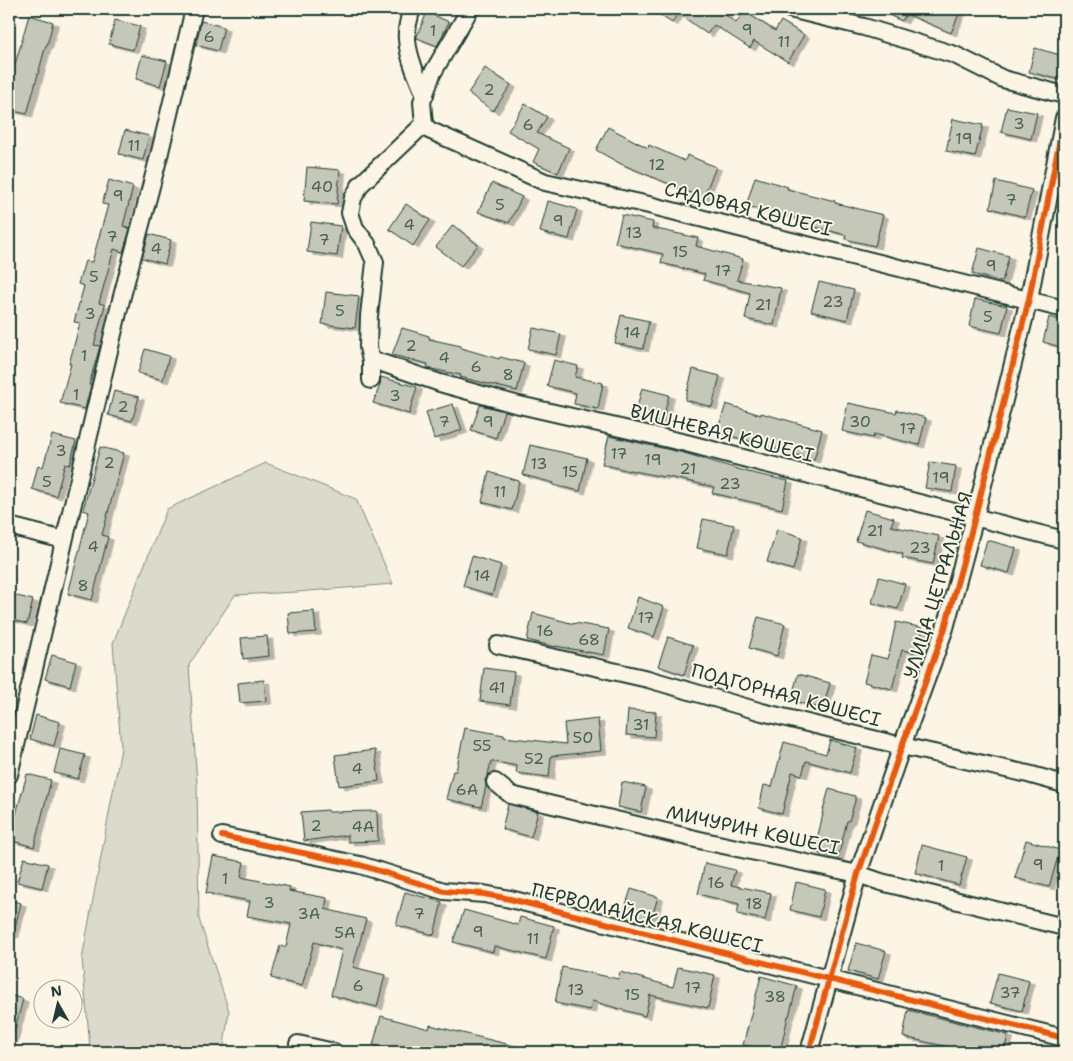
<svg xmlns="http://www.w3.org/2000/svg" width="1073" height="1061" font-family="'Shantell Sans',sans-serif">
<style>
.green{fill:#dcdacc;stroke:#7e8c80}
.building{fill:#c5c7b9;stroke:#1f3d34;filter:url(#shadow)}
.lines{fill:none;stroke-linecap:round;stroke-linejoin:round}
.minor-casing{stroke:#1f3d34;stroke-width:20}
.minor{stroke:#fcf5e5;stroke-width:16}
.cycleway-casing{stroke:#fcf5e5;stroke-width:9}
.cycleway{stroke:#e8590c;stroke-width:6}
.labels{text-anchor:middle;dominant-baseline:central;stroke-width:4;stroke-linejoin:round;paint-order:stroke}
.number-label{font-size:16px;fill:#486055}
.street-label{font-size:19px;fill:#1f3d34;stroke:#fcf5e5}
</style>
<defs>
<filter id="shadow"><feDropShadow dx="5.5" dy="3" stdDeviation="0" flood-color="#0004"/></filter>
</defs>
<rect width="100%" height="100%" fill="#fcf5e5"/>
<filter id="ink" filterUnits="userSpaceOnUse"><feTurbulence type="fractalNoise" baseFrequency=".02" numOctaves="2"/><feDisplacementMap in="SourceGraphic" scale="10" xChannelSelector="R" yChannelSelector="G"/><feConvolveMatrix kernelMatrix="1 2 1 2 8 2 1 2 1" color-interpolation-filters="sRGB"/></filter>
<g filter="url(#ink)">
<path class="green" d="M266,463L356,499L393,584L297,592L235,595L189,665L197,783L199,919L229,1011L223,1052H74L90,1047L82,959L121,748L113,643L167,509Z"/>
<path class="building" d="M650,9H718L736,23L744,11L775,31L781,21L804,35L788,62L754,41L750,48L714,25L707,34L678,13L672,23Z
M876,9H961L951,33L906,14L902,21Z
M427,12L449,22L437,46L417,38V36Z
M29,15L53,22L47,46L46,45L27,114L9,110V86Z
M115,20L140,26L133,50L109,44Z
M201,21L224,27L218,51L196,45Z
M1035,48L1064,56V68L1061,80L1029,72Z
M142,55L167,61L160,86L136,79Z
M485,68L511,85L493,111L468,93Z
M525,104L547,117L537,133L569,148L558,173L533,162L539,149L508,131Z
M1007,107L1037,113L1031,139L1001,132Z
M953,119L983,125L975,157L946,151Z
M608,127L648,148L649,145L685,161L687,155L716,167L703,198L621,164L596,150Z
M125,130L149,136L143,160L119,154Z
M307,167L340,170L337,204L304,201Z
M755,177L788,187L787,189L835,201V203L883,215L875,246L845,239L846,235L796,222L797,218L746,206Z
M109,180L133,187L123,226L130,229L123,252L114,249L99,303L105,305L94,345L100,346L89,385H91L85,409L60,403L71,364H69L80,323L74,322L84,286L78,284L85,261L92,262L108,205L102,204Z
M996,181L1032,190L1025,217L990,208Z
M492,183L522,197L509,223L478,212Z
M548,201L577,209L569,239L540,232Z
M406,204L430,220L413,246L389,229Z
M622,215L653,222L652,228L698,238L696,246L743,259L737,280L781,288L774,325L745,319L750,293L703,280L705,274L661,263L663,254L615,243Z
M311,222L341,226L337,256L307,252Z
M453,225L478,245L461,266L436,247Z
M149,234L171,240L165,264L142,258Z
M979,248L1009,256L1002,282L972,274Z
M819,282L854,290L847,320L811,311Z
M326,292L359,296L355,328L322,324Z
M975,299L1007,306L1001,333L969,326Z
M621,315L649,321L643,349L615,343Z
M1049,317L1064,321V348L1043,342Z
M402,328L429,336V339L461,346V348L499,359L500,357L524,363L517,391L460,377L461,375L427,368L428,364L392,355Z
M533,328L561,334L556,355L528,349Z
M145,349L169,356L163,380L138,373Z
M554,360L578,366L575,377L603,383L598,409L574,404L576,393L547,386Z
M693,369L720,376L712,407L685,400Z
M381,377L417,387L409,414L373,403L380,385Z
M642,388L669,395L662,423L635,416Z
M114,391L139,397L132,421L108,415Z
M848,403L896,413L897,410L926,418L919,445L874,434L873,438L842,431Z
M453,404L462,430L434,439L426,412Z
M726,404L761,415V413L822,430L814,460L717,432Z
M480,405L504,411L496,438L471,430Z
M52,435L76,441L70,465L65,464L56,496L32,489L38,465L43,467Z
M609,436L684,453L748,472L788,481L782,509L712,493L714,487L664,476V477L629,470V471L602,464Z
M530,445L587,458L580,491L553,485L554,483L523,475Z
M100,447L124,453L102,535L108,537L92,600L68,594L89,512L83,510Z
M930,462L956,466L952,492L925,488Z
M489,472L519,481L512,510L482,502Z
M865,510L894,518L891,526L939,536L933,564L902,558L903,554L856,541Z
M703,519L734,525L728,554L697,548Z
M777,529L802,537L793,570L767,562Z
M987,540L1016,548L1009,573L980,565Z
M472,556L501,565L492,595L463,586Z
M879,577L905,584L898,609L872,603Z
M9,594L33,600L27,624L9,619Z
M638,597L664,607L654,637L628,628Z
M314,611L316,632L290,634L288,613Z
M533,613L574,624L575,623L609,629L604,655L556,646V647L527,640Z
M758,617L785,624L777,656L749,648Z
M896,622L923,628L917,653L902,650L892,689L864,682L871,655L888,659Z
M267,636L269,656L243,659L241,638Z
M668,637L693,645L684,675L658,666Z
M52,655L76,662L70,686L45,679Z
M484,668L514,672L510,705L480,701Z
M798,674L830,683L823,709L791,700Z
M264,680L266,701L240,703L238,683Z
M628,710L656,712L654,737L626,735Z
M36,715L60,722L54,746L30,739Z
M598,719L601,751L551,756L549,777L516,773L517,766L491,761L488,775L485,780L486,786L481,807L446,799L453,771H456L465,728L504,735V737L566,744L564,723Z
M830,740L857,748L850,773L806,761L802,775L792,772L782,814L759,808L764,785L772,787L784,742L826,754Z
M60,749L85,755L78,779L54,773Z
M375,750L379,781L339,786L335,755Z
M27,774L51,780L34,847L9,840Z
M622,782L646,787L641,812L618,807Z
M829,789L855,796V801L849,821H847L838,858L814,852L823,814H822Z
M508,804L538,812L531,837L502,829Z
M328,810L329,812L377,811L378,841L348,842V835L304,841L301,812Z
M1026,840L1060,850L1049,887L1015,878Z
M922,845L967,857L959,885L915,873Z
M213,856L244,862L241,877L290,887L289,891L327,898L325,909L366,919L353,967L385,975L377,1007L331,995L342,950L314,942L302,986L271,978L280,946L286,947L291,924L247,916L250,901L206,893Z
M24,858L48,864L42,888L17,882Z
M705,863L735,870L731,885L771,893L765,920L737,914L739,904L698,894Z
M796,882L825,889L819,917L790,910Z
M631,889L658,897L650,924L622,917Z
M405,892L442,902L434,935L396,925Z
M9,900L21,903L13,935L9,934Z
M464,910L518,925L520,917L554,926L546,959L494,946L493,952L453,942Z
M856,943L886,951L878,979L848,971Z
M562,967L618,979L620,972L673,987L678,967L715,975L708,1008L650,995L645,1016L592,1001L590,1010L555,1003Z
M998,973L1029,981L1022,1011L990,1003Z
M761,976L797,986L789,1016H788L780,1052H773L743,1045Z
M9,995L23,999L12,1040L9,1039Z
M908,1010L1008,1035L1004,1052H972L903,1037Z
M381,1016L429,1029L430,1025L523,1048V1052H401L373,1045Z"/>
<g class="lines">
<defs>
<path id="minor" d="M412,9C409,18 406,30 407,39C408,57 418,79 425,95
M470,9L432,74L422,102L424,124L429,130L545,182L649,205L759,233L1064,309
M790,9L864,27L910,41L955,55L1003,79L1064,95
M371,361L382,363L440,383L515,404L686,443L747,459L1064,540
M371,380V361L368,347L369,316L375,262L367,244L355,228L350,213L353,198L361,184L424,124
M9,526L64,540
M498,645L648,679L762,712L902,746L1028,774L1064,784
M9,775L121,300L159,156L194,9
M495,782L511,795L704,841L858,874L881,882L1064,927
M222,836L360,865L444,891L484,894L510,899L1064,1038
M298,1044L334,1052
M809,1052L858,874L902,746L945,628L975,517L1029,299L1064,118"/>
</defs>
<use href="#minor" class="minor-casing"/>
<use href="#minor" class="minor"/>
<defs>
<path id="cycleway" d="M222,836L360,865L444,891L484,894L510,899L1064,1038
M809,1052L858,874L902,746L945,628L975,517L1029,299L1064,118"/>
</defs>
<use href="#cycleway" class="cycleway-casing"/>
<use href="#cycleway" class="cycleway"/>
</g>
</g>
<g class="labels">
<g class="number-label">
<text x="747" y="29">9</text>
<text x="433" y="30">1</text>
<text x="209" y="36">6</text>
<text x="784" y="41">11</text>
<text x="489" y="89">2</text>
<text x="1019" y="123">3</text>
<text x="528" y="124">6</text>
<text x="964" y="138">19</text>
<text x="134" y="145">11</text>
<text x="657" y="164">12</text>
<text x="322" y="186">40</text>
<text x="118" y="195">9</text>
<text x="1011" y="199">7</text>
<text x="500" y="204">5</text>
<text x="558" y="220">9</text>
<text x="409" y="224">4</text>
<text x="634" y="232">13</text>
<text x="112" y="236">7</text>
<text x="324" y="239">7</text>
<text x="156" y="248">4</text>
<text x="680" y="251">15</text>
<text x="991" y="265">9</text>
<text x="723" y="270">17</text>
<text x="94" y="276">5</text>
<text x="833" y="301">23</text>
<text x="763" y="304">21</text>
<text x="340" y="310">5</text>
<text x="90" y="313">3</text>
<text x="988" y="316">5</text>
<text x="632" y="332">14</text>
<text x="411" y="345">2</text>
<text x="84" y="355">1</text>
<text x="444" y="357">4</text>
<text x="476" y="366">6</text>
<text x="508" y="374">8</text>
<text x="76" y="394">1</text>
<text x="395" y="395">3</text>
<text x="123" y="406">2</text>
<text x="444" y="421">7</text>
<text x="488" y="421">9</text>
<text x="860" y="421">30</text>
<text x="908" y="428">17</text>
<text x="61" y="450">3</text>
<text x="619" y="453">17</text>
<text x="653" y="459">19</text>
<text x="109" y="462">2</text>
<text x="539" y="463">13</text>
<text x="688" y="468">21</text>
<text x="570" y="471">15</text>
<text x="941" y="477">19</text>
<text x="47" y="481">5</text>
<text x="730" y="483">23</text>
<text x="500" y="491">11</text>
<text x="875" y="530">21</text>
<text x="93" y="546">4</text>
<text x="920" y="547">23</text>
<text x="482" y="575">14</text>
<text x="83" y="585">8</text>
<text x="646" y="617">17</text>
<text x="545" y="630">16</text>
<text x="589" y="639">68</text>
<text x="497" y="687">41</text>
<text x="641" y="724">31</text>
<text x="583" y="737">50</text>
<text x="482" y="745">55</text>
<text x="534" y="758">52</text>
<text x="357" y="768">4</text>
<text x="467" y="789">6А</text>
<text x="316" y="825">2</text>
<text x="363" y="826">4А</text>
<text x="1038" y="864">9</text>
<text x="941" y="865">1</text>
<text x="225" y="878">1</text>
<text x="716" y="882">16</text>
<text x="269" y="902">3</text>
<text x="754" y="903">18</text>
<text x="309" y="913">3А</text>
<text x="419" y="913">7</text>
<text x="478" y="931">9</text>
<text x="345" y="932">5А</text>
<text x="533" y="938">11</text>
<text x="358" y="985">6</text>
<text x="693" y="987">17</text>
<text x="576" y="989">13</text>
<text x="1010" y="992">37</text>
<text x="632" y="994">15</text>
<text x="775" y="996">38</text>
</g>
<g class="street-label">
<text transform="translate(748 209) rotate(14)">САДОВАЯ КӨШЕСІ</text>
<text transform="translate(722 433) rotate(14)">ВИШНЕВАЯ КӨШЕСІ</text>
<text transform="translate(938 585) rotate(-73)">УЛИЦА ЦЕТРАЛЬНАЯ</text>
<text transform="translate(786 695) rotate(15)">ПОДГОРНАЯ КӨШЕСІ</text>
<text transform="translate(753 830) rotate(12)">МИЧУРИН КӨШЕСІ</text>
<text transform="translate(647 918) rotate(14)">ПЕРВОМАЙСКАЯ КӨШЕСІ</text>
</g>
</g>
<rect width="1073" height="1061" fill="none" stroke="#fcf5e5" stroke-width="30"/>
<rect x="15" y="15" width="1043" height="1031" fill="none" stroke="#1f3d34" stroke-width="2" filter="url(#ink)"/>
<g transform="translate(58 1004) rotate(352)"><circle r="24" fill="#fcf5e5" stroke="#a4ab9e"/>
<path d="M0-4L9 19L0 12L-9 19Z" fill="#1f3d34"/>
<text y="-8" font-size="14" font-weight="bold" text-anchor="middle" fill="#1f3d34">N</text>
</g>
</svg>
